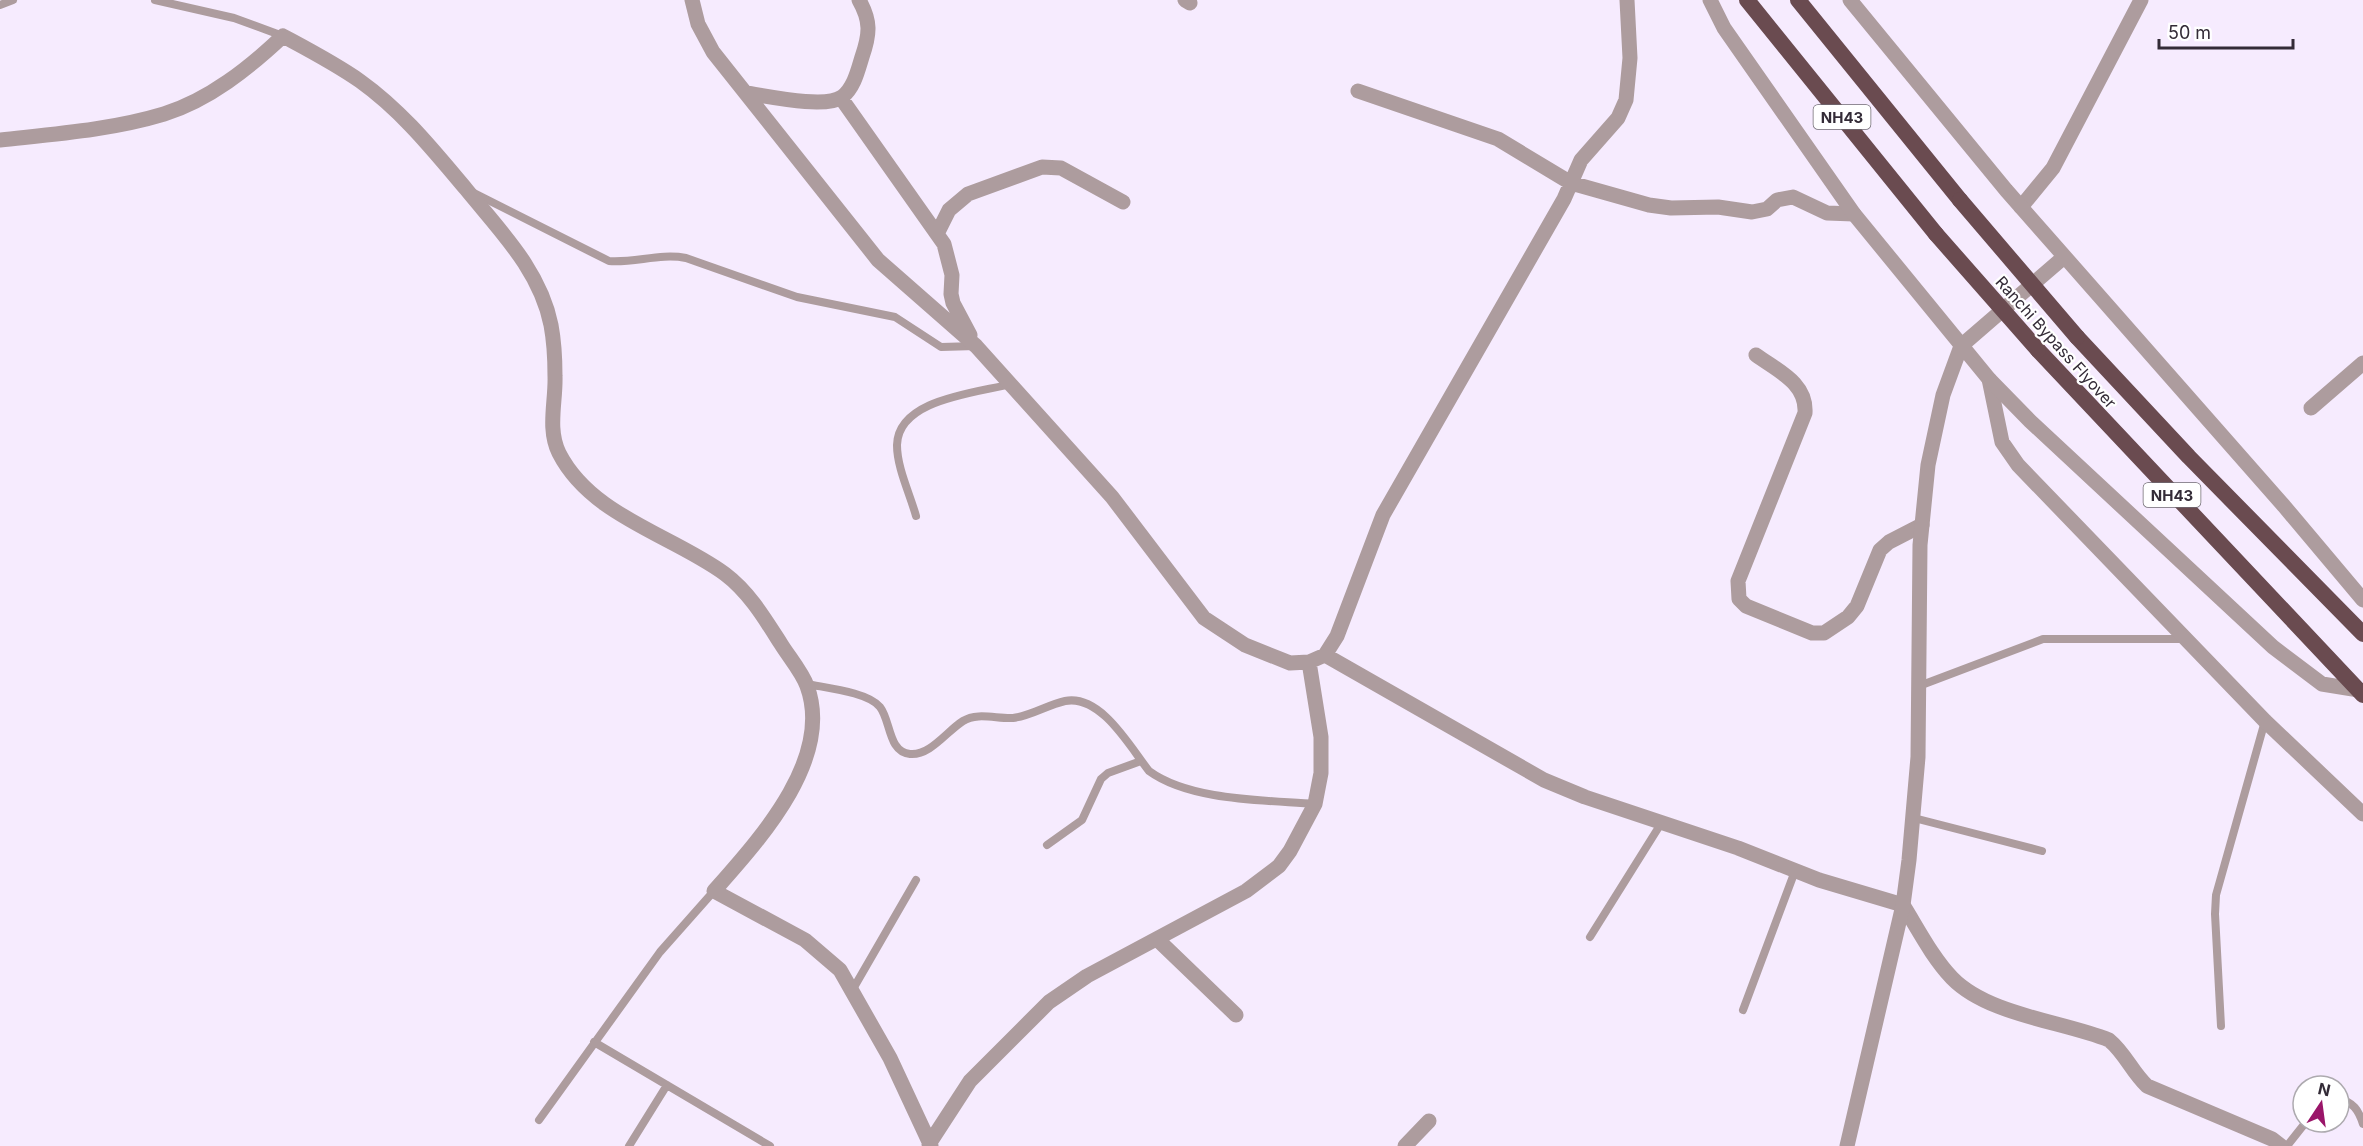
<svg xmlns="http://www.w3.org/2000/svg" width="2363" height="1146" font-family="Inter,sans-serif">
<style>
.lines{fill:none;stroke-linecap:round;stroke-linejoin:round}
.service{stroke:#ad9c9e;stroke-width:8}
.minor{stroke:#ad9c9e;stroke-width:15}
.tertiary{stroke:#ad9c9e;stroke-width:15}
.trunk{stroke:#6a4b50;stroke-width:16}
.trunk-bridge{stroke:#6a4b50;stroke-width:16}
.labels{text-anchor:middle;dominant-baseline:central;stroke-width:4.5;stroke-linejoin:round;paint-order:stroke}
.shield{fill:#fff;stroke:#706b73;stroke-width:1.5}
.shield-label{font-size:15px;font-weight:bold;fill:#332b37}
.street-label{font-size:16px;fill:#332b37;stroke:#fff}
</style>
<rect width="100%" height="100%" fill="#f6ebfe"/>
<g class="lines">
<path class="service" d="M155,0L234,18L283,36
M0,5L13,0
M474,193L609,261C635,263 660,253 686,258L797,297L895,317L941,347L976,346
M916,516C910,494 897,468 897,445C898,399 976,393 1011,384
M807,684C826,688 868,692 880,707C891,721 888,752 910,754C930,756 947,731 963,721C977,712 997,719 1013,718C1031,716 1047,705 1065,701C1101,694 1130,747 1149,771C1190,801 1265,800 1315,804
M1919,686L2043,639H2185
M1914,818L2042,851
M1047,845L1082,820L1101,779L1108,773L1141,761
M1590,937L1662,822
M853,989L916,880
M1743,1010L1795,871
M2221,1026L2215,914L2216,895L2265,721
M594,1042L770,1146
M2339,1100C2353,1101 2359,1111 2363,1124
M539,1120L660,952L714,891
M629,1146L667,1085
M2287,1146L2306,1122"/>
<path class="minor" d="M692,0L698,24L713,52L878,260L976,346L1112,497L1204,618L1245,645L1290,663L1309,662L1325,655L1337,636L1383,515L1564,199L1581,160L1618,118L1626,100L1630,58L1627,0
M1185,0L1190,3
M1358,91L1498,139L1571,183L1649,205L1671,208L1718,207L1752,212L1767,209L1777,200L1793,197L1827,213L1854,214
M746,93C767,96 825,109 842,97C854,88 858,70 862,57C870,34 871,21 859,0
M841,98L944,244L952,275L951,294L953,303L970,335
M0,140C55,134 111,130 164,114C209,100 249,68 283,36C309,50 336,64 360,81C402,111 433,150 466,189C500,231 540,270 551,325C554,341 555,360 555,376C556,401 547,429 559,453C591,516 672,535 725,574C749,592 765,619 781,644C789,657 802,672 807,686C834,759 759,840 714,891L805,940L840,970L890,1058L931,1146
M2021,207L2053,168L2141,0
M938,232L949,210L968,194L1042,167L1061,168L1123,202
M1756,355C1778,371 1807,383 1805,413L1738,581L1739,599L1746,606L1812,633H1824L1848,617L1857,606L1880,550L1889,542L1922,525
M1989,379L2002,442L2018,465L2265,721L2363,814
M2311,408L2363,363
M1325,655L1544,780L1585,797L1738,848L1819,880L1903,905C1918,929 1932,957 1952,978C1988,1015 2061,1021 2109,1040C2125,1053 2132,1072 2147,1086L2272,1139L2281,1146
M1158,940L1236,1015
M929,1144L970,1081L1049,1002L1087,976L1246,891L1279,866L1290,851L1315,804L1321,773V737L1309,662
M1405,1146L1429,1121"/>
<path class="tertiary" d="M1710,0L1724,28L1854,214L1989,379L2030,421L2273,647L2322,684L2359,690
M1850,0L2006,190L2284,506L2363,600
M1847,1146L1903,905L1909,860L1918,757L1920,545L1928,465L1943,395L1961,346L2064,257"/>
<path class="trunk" d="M1747,0L1936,234
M1798,0L1960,200
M2077,337L2189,457L2363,634
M2038,350L2363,695"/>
<path class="trunk-bridge" d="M1960,200L2077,337
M1936,234L2038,350"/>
</g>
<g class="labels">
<g class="shield">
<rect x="1813.5" y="105" width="57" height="24" rx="4.5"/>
<rect x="2143.5" y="483" width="57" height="24" rx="4.5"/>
</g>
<g class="shield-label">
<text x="1842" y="117">NH43</text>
<text x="2172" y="495">NH43</text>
</g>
<g class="street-label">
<text transform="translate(2056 342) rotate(48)">Ranchi Bypass Flyover</text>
</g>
</g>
<g transform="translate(2321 1104) rotate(13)"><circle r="28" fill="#ffffff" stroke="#adaaaf" stroke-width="1.5"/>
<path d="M0-4.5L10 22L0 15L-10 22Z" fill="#9a1569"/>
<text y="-9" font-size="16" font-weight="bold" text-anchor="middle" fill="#332b37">N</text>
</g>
<path d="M2159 39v9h134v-9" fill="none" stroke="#332b37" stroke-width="3"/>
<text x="2168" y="39" font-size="18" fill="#332b37" stroke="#ffffff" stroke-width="4.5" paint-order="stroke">50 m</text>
</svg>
